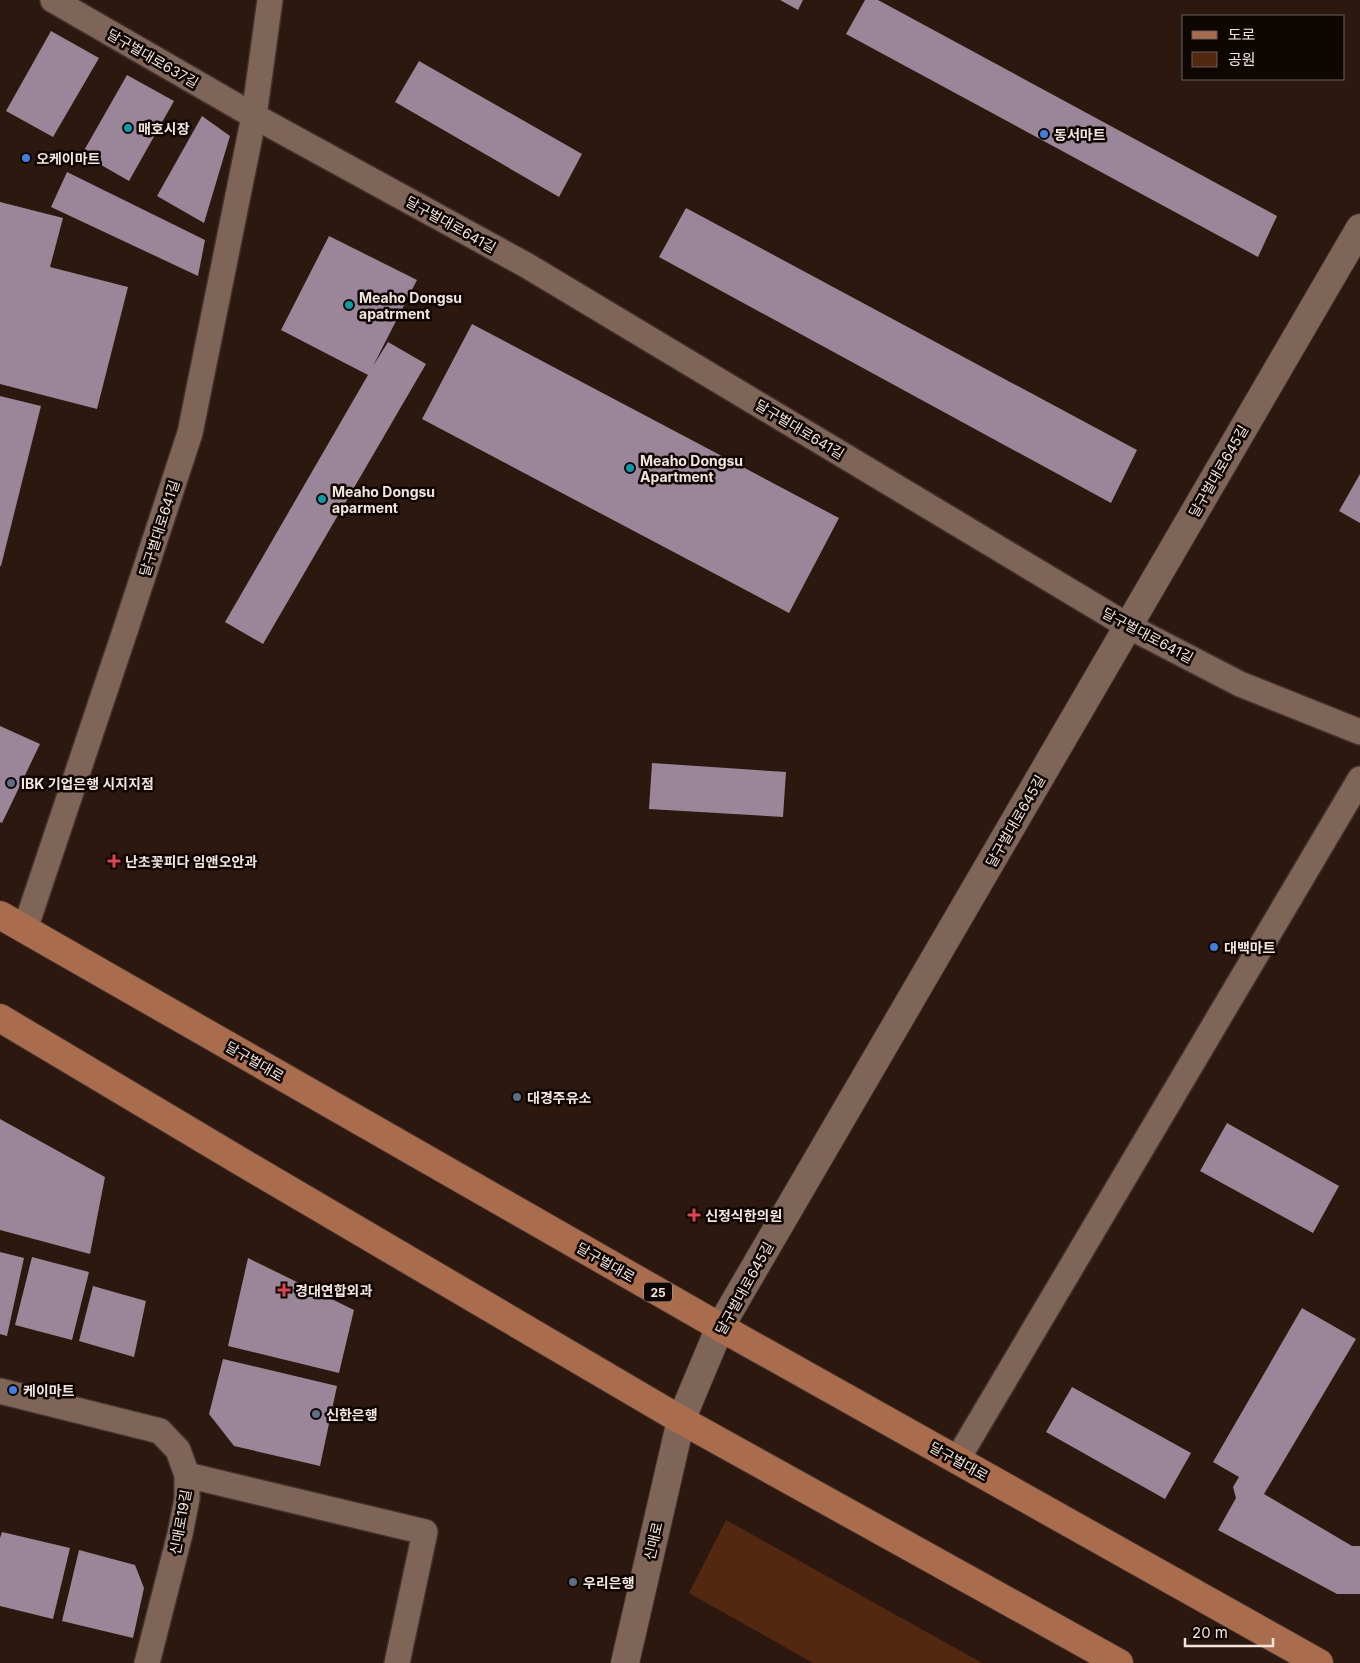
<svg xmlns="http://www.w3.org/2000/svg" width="1360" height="1663" font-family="Inter,'Noto Sans KR',sans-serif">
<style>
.green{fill:#532811}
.building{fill:#9b8598}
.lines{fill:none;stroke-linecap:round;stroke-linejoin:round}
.minor-casing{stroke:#41312c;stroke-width:28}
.tertiary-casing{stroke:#41312c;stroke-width:30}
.primary-casing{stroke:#41312c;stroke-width:30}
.minor{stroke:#7e6558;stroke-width:25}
.tertiary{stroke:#7e6558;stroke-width:28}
.primary{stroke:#a96d4e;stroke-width:28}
.culture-dot{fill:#0f9aa8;stroke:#0e0603;stroke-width:2}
.shop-dot{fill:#3f7fe0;stroke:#0e0603;stroke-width:2}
.service-dot{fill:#5c6f8a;stroke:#0e0603;stroke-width:2}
.health-dot{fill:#e0444e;stroke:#0e0603;stroke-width:2}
.labels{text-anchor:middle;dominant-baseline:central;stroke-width:5;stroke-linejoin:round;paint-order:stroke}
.shield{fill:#0e0603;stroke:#aea29c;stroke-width:1}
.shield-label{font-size:12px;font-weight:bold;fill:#f3e5de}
.street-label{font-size:14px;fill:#f3e5de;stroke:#0e0603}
.poi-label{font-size:14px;font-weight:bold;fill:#f3e5de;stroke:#0e0603;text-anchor:start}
</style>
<rect width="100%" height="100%" fill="#2c180e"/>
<path class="green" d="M726,1520L982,1663H813L689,1593Z"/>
<path class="building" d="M780,0H803L798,10Z
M865,0H878L1277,216L1258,257L846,34Z
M51,31L99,58L53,137L6,111Z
M419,61L582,154L559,197L395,102Z
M127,75L174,101L129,181L82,154Z
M202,116L230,136L204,223L157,196Z
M67,172L205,240L198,276L51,207Z
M0,202L63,218L50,267L128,287L97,409L0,384Z
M686,208L1137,450L1111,503L659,257Z
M329,236L417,280L373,366L388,342L426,364L263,644L225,622L368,375L281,330Z
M472,324L839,518L789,613L422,419Z
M0,396L41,406L1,566H0Z
M1360,474V523L1339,511Z
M0,726L40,744L2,823L0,822Z
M652,763L786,772L783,817L649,809Z
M0,1119L105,1177L90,1254L0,1230Z
M1227,1123L1339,1186L1313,1233L1200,1171Z
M0,1252L24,1258L7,1336L0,1334Z
M32,1257L89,1272L72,1340L15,1325Z
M248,1258L354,1310L339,1373L228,1346Z
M93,1286L146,1301L134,1357L79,1341Z
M1302,1308L1356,1339L1264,1494L1352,1546H1360V1594H1337L1218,1530L1236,1498L1233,1487L1239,1477L1213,1462Z
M223,1359L337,1386L320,1466L234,1446L209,1414Z
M1072,1387L1191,1453L1165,1499L1046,1432Z
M2,1532L70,1548L53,1619L0,1606V1538Z
M79,1550L135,1565L144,1588L133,1638L62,1621Z"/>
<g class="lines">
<defs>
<path id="minor" d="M53,0L254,116L526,265L1128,626L1240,684L1360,732
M25,929L126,628L190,433L254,116L270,0
M0,1391L160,1431L178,1450L187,1475V1499L180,1534L147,1663
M957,1460L1360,779
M187,1475L425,1532L397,1663"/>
<path id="tertiary" d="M625,1663L681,1420L720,1327L1360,228"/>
<path id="primary" d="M0,915L720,1327L1319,1663
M0,1018L240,1161L681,1420L1119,1663"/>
</defs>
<use href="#minor" class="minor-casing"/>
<use href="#tertiary" class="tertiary-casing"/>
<use href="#primary" class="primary-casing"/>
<use href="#minor" class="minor"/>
<use href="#tertiary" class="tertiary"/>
<use href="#primary" class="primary"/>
</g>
<g class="culture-dot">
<circle cx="128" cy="128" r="5"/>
<circle cx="349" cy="305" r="5"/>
<circle cx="630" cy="468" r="5"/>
<circle cx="322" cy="499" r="5"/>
</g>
<g class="shop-dot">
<circle cx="1044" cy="134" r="5"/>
<circle cx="26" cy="158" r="5"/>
<circle cx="1214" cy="947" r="5"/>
<circle cx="13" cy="1390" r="5"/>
</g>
<g class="service-dot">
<circle cx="11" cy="783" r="5"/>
<circle cx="517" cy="1097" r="5"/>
<circle cx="316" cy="1414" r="5"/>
<circle cx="573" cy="1582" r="5"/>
</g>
<g class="health-dot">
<path d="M111.5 853.5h5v5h5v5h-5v5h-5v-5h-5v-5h5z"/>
<path d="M691.5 1207.5h5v5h5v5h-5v5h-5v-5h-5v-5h5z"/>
<path d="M281.5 1282.5h5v5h5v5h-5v5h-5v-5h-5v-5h5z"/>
</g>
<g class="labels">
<rect class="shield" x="644" y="1282.5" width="28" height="19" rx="4"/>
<g class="shield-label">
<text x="658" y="1292">25</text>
</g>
<g class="street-label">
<text transform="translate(153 58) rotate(30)">달구벌대로637길</text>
<text transform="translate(451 224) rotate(29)">달구벌대로641길</text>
<text transform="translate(800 429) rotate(31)">달구벌대로641길</text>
<text transform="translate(1218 471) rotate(-60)">달구벌대로645길</text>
<text transform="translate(159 528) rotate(-72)">달구벌대로641길</text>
<text transform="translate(1148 635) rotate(28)">달구벌대로641길</text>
<text transform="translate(1015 821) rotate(-60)">달구벌대로645길</text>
<text transform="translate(255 1061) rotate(30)">달구벌대로</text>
<text transform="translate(606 1262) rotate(30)">달구벌대로</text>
<text transform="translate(744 1288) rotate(-61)">달구벌대로645길</text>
<text transform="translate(959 1461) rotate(29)">달구벌대로</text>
<text transform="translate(180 1522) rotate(-80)">신매로19길</text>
<text transform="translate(653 1541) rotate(-77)">신매로</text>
</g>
<g class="poi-label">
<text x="138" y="128">매호시장</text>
<text x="1054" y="134">동서마트</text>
<text x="36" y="158">오케이마트</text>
<text x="359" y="297">Meaho Dongsu<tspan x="359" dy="16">apatrment</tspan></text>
<text x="640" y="460">Meaho Dongsu<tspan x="640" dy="16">Apartment</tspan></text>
<text x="332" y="491">Meaho Dongsu<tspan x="332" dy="16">aparment</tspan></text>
<text x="21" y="783">IBK 기업은행 시지지점</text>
<text x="125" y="861">난초꽃피다 임앤오안과</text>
<text x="1224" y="947">대백마트</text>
<text x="527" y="1097">대경주유소</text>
<text x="705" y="1215">신정식한의원</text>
<text x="295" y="1290">경대연합외과</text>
<text x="23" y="1390">케이마트</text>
<text x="326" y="1414">신한은행</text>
<text x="583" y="1582">우리은행</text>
</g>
</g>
<rect x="1182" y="15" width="162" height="65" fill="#0e0603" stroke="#6a5f5b"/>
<rect x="1192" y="31" width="25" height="8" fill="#a96d4e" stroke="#6a5f5b"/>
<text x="1228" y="40" font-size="15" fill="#f3e5de">도로</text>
<rect x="1192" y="52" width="25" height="15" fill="#532811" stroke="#6a5f5b"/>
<text x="1228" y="65" font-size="15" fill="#f3e5de">공원</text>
<path d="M1185 1638v8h88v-8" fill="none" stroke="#f3e5de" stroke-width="2.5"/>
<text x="1192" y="1638" font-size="15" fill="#f3e5de" stroke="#0e0603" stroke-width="4" paint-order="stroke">20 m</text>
</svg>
